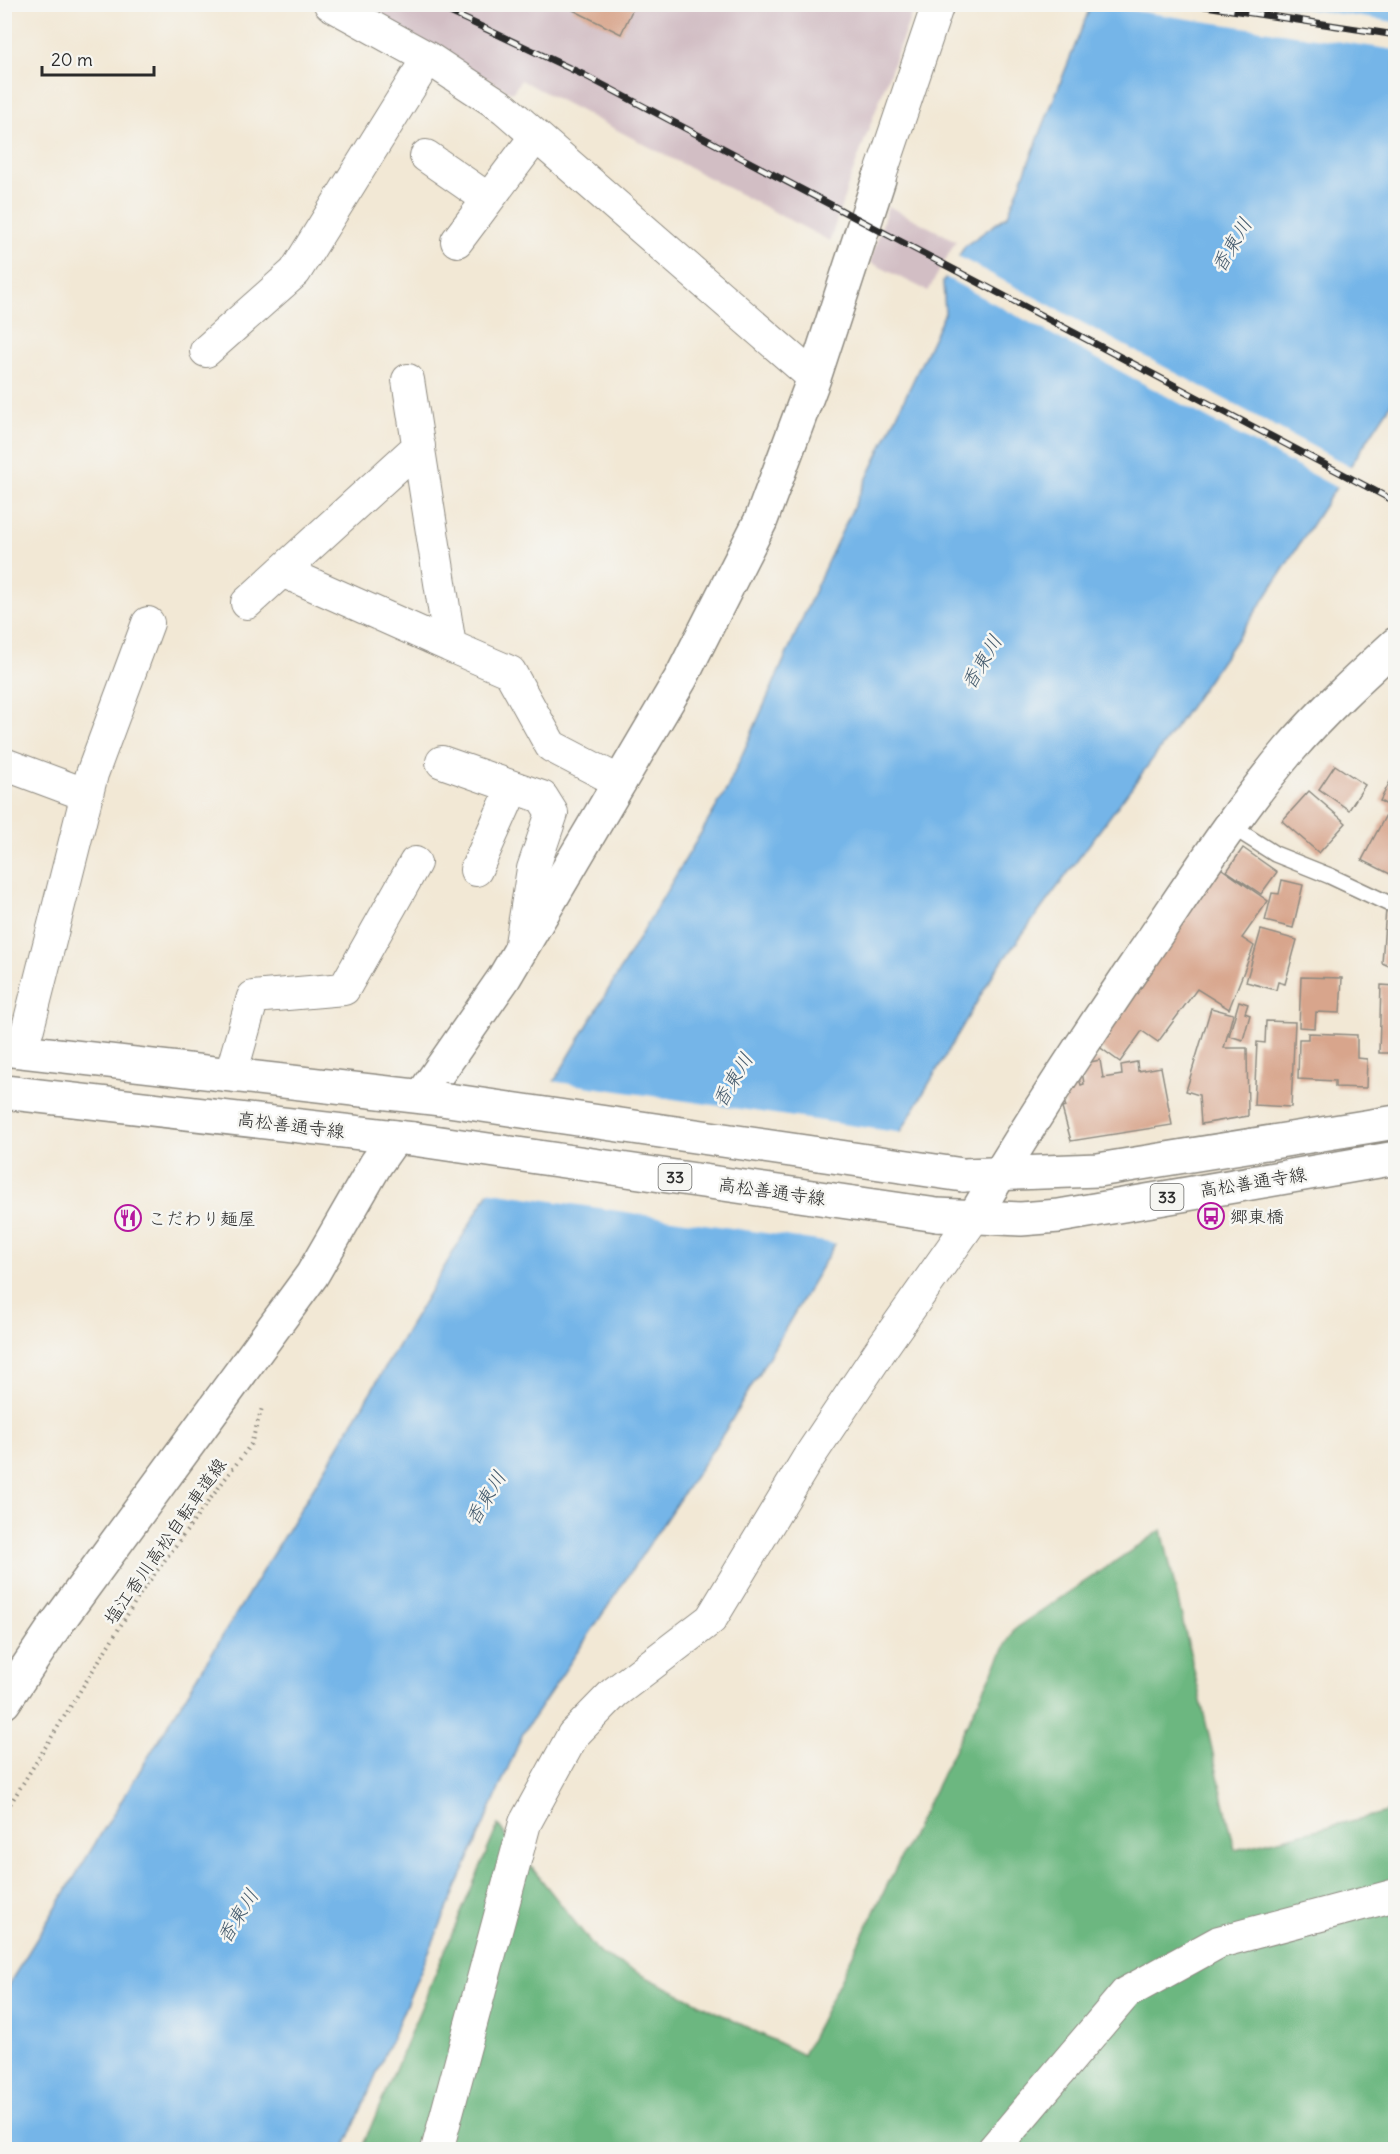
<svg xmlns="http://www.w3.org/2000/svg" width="1400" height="2154" font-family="Delius,'Klee One',sans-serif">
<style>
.industrial{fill:#d2bec4}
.forest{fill:#6cb780;stroke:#4c7156;stroke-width:1.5}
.water{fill:#74b5e8;stroke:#50708a;stroke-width:1.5}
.pier{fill:#f2e8d5}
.building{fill:#d8a58c}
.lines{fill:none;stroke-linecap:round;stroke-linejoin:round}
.lane-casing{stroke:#8e8a80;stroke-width:18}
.street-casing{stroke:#8e8a80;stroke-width:34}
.secondary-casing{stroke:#8e8a80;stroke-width:36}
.primary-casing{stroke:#8e8a80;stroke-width:36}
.path{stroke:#8e8a80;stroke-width:4;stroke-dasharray:1.5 4.5;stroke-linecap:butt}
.lane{stroke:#fff;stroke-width:15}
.street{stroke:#fff;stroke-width:32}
.secondary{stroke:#fff;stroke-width:33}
.primary{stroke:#fff;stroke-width:33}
.rail-casing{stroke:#2b2b2b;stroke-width:7}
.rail{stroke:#f6f6f2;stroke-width:4.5;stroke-dasharray:14;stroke-linecap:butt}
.primary-bridge-casing{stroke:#8e8a80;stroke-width:36;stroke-linecap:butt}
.primary-bridge{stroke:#fff;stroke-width:33}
.labels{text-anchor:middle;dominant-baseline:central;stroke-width:5;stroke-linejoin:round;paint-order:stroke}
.shield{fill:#f6f6f2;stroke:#686867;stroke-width:1.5}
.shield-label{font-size:16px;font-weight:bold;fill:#2b2b2b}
.street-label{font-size:18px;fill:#2b2b2b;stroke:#f6f6f2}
.poi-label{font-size:18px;fill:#2b2b2b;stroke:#f6f6f2;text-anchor:start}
.water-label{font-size:20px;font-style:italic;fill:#455b6d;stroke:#f6f6f2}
</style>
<rect width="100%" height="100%" fill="#f6f6f2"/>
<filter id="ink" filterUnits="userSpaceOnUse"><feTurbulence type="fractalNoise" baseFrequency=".0167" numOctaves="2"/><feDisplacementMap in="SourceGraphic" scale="12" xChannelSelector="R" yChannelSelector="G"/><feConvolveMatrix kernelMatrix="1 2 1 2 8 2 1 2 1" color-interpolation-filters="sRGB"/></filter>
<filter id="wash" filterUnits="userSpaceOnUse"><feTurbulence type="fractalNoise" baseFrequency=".008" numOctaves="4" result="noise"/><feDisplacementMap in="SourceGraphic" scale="24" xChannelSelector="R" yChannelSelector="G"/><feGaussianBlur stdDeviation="1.35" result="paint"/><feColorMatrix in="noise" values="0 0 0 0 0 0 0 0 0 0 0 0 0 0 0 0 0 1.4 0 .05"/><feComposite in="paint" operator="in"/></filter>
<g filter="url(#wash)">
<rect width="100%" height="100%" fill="#f2e8d5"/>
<path class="industrial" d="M894,4L913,10L848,185L830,241L521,80L512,93L358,5Z
M888,206L956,241L928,291L870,262Z"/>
<path class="forest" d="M1162,1530L1235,1850L1395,1810V2149L361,2150L498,1825L600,1954L803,2055L1014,1629Z"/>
<path class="water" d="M1091,5H1395V398L1320,512L1263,601L1166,741L995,971L727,1428L523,1733L344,2149H5L4,1992L328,1464L727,789L826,565L945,313L943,282L965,246L1008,215Z"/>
<path class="pier" d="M1095,5H1278L1395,22V50Z
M956,255L1353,468L1339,489L943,276Z
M551,1081L903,1133L838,1244L486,1191Z"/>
<g id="blocks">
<path class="building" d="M575,4H635L621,34L573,10Z
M1335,765L1365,785L1349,810L1319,789Z
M1396,770V814L1387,810L1389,806L1380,801Z
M1309,791L1346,823L1319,853L1282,821Z
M1387,813L1396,817V877L1362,860Z
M1243,848L1277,872L1261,894L1227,871Z
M1219,867L1268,901L1242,938L1254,946L1229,1009L1197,989L1158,1042L1142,1031L1120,1062L1094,1043Z
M1282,880L1303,885L1293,928L1265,921L1272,893L1279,894Z
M1386,909L1396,913V969L1382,963Z
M1261,930L1297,940L1285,984L1278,982L1276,990L1246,982Z
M1301,977L1342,978L1340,1013L1316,1012L1315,1028L1299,1027Z
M1381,985L1396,986V1053H1379Z
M1239,1001L1248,1004L1245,1013L1250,1015L1243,1040L1229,1036Z
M1211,1008L1233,1014L1224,1048H1247L1248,1116L1201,1124L1199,1095L1186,1091Z
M1266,1021L1295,1022L1291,1107L1254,1105L1257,1042L1265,1043Z
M1308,1033L1357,1035V1058L1367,1059L1366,1088L1335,1087V1081L1298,1079L1299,1039H1308Z
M1100,1060L1103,1078L1122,1075L1121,1065L1137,1062L1138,1071L1161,1067L1172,1125L1071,1141L1062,1108L1066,1107L1061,1093L1077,1072L1081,1085L1084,1084L1081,1064Z"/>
</g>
</g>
<g filter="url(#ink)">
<use href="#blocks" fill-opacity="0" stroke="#8e8a80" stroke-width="1.5"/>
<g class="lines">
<defs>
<path id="lane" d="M1231,826L1275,854L1330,876L1396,907"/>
<path id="street" d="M330,4L428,58L504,108L814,378
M426,156L488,199
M879,179L938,4
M457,241L536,136
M206,351L295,272L428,58
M408,380L450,646L510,672L551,746L620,782
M282,571L450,646
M247,603L419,446
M442,762L542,797L552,813L533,869L520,950
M4,764L87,795
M476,870L513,787
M19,1050L28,1028L92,774L148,623
M231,1074L253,997L344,989L415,863
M437,2150L525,1823L573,1735L614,1693L711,1619L807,1460L884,1345L974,1217
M993,2150L1126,1993L1219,1942L1396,1895"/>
<path id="secondary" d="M422,1096L504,978L681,678L761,520L814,378L879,179
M974,1217C1026,1128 1083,1042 1141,957C1189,887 1235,814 1289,750C1322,712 1359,678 1396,644
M4,1702L55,1626L312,1275L376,1164L395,1137"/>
<path id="primary" d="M4,1049L441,1099
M4,1092L413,1139
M963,1175L1098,1170L1396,1122
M937,1215L1021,1219L1059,1216L1396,1158"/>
</defs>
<use href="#lane" class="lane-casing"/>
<use href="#street" class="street-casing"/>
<use href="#secondary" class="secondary-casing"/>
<use href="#primary" class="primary-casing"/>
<path class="path" d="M4,1814L142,1591L251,1444L262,1408"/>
<use href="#lane" class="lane"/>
<use href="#street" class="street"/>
<use href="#secondary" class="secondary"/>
<use href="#primary" class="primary"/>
<defs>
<path id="rail" d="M433,4L584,75L1396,502
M1192,4L1396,35"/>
</defs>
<use href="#rail" class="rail-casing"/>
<use href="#rail" class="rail"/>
<defs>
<path id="primary-bridge" d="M441,1099L963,1175
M413,1139L937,1215"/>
</defs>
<use href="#primary-bridge" class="primary-bridge-casing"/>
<use href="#primary-bridge" class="primary-bridge"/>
</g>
</g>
<defs>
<symbol id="bus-ring" viewBox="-11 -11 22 22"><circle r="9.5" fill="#f6f6f2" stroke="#b5179e" stroke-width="1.5"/><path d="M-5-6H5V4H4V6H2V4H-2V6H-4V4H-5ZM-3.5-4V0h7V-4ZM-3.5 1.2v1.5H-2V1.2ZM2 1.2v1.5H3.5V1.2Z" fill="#b5179e"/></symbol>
<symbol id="restaurant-ring" viewBox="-11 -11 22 22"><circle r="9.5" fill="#f6f6f2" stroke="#b5179e" stroke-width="1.5"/><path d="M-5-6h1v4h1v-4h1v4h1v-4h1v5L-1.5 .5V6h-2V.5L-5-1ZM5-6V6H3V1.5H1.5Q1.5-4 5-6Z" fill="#b5179e"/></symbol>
</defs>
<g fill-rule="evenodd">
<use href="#bus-ring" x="1196" y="1201" width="30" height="30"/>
<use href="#restaurant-ring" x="113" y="1203" width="30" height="30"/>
</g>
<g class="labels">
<g class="shield">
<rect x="658.5" y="1164" width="33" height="26" rx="4.5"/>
<rect x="1150.5" y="1184" width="33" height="26" rx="4.5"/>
</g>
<g class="shield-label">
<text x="675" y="1177">33</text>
<text x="1167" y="1197">33</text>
</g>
<g class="street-label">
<text transform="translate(291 1125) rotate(7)">高松善通寺線</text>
<text transform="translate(1253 1182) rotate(-9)">高松善通寺線</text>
<text transform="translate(772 1191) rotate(8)">高松善通寺線</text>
<text transform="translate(165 1541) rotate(-55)">塩江香川高松自転車道線</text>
</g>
<g class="poi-label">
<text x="1230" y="1216">郷東橋</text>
<text x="148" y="1218">こだわり麺屋</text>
</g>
<g class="water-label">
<text transform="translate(1231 245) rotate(-59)">香東川</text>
<text transform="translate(981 662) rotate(-59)">香東川</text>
<text transform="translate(732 1080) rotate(-59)">香東川</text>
<text transform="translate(485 1498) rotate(-59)">香東川</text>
<text transform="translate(237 1916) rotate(-58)">香東川</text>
</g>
</g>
<rect width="1400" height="2154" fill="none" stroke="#f6f6f2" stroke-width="24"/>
<path d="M42 66v9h112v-9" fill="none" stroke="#2b2b2b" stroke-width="3"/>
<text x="51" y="66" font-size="18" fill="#2b2b2b" stroke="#f6f6f2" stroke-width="4.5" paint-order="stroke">20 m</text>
</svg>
